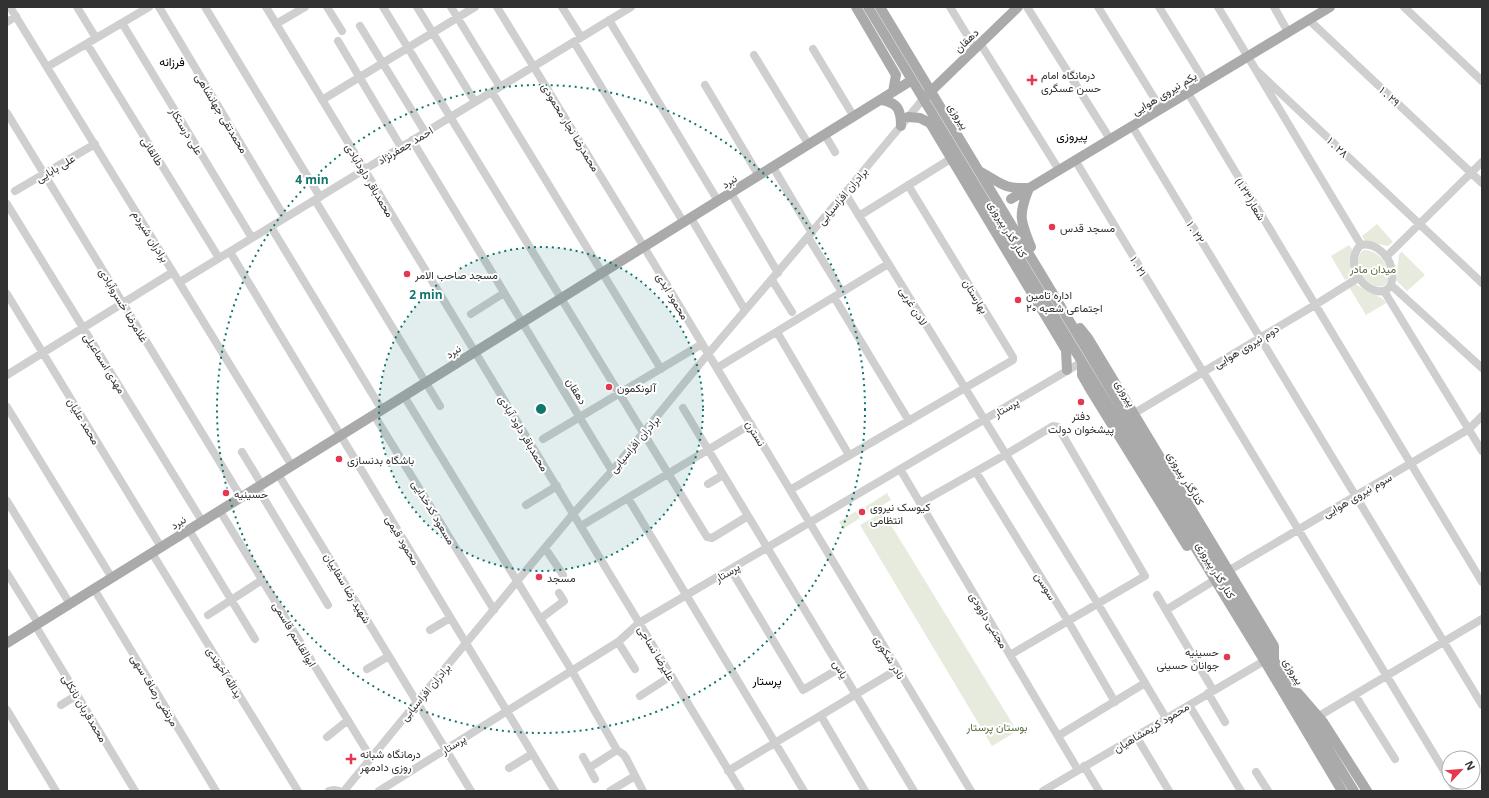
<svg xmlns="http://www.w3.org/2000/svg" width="1489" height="798" font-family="'Open Sans',Vazirmatn,sans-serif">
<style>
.green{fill:#e6ebde}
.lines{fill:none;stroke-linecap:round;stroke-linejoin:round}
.minor{stroke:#cfcfcf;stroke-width:8}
.major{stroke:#aaa;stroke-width:10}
.ring{fill:none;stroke:#0f766e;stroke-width:2;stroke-dasharray:2 4}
.poi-dot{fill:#e53850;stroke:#fff;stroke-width:1.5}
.labels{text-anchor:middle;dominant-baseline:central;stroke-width:4;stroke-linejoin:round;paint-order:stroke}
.street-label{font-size:11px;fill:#323232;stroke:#fff}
.poi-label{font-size:11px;fill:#323232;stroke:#fff;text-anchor:start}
.park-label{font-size:11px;fill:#586f3f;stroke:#fff}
.neighbourhood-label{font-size:12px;fill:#000;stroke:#fff}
.centre{fill:#0f766e;stroke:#fff;stroke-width:2}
.ring-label{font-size:12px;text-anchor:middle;font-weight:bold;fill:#0f766e;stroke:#fff;stroke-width:4;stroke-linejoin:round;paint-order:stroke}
</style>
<rect width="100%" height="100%" fill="#fff"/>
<path class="green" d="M1377,224L1393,242L1388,246L1365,241L1362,236Z
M1349,245L1352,249L1351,277L1345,280L1331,256Z
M1364,250C1380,249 1397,274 1384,286C1367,291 1348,261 1364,250Z
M1402,252L1425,275L1407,291L1396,280L1399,254Z
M1355,284L1383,299L1386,303L1366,315L1349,287Z
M887,493L891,500L869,513L865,507Z
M856,511L860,518L843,529L839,522Z
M883,512L1017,731L992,746L860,525Z"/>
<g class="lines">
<path class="minor" d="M10,7L292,466
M77,7L96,38
M159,7L285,218
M205,7L320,197
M266,7L741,791
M327,7L342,31
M383,7L707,537L712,538L748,516
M417,7L475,102
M451,7L500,87
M497,7L644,247L971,791
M562,7L581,37
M950,7L975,48
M1027,7L1110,139
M1098,7L1161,109
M1159,7L1205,82
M1218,7L1361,245
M1274,7L1288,32
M1404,7L1482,81
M609,20L718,201
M1309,20L1482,183
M7,22L16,16
M122,23L252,238
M276,24L305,7
M360,26L425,132
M338,41L401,147
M574,42L684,223
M980,43L1059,170
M87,44L219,258
M813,49L854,117
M754,55L809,145
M47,67L149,7
M1256,70L1482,283
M705,85L759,176
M492,92L661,369
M1188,93L1482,582
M322,100L475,7
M7,113L241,497
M1132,126L1482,705
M825,135L835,152
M412,140L612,471
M1075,160L1449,779
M773,167L812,233
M15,191L95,144
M731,193L778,273
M845,193L1098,604L1166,718
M315,200L440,406
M7,204L202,521
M859,216L952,158
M691,218L745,310
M271,227L382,410
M808,237L842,292
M1361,245C1377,242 1391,258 1392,272C1396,307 1353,289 1354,261C1354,255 1356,249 1361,245Z
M230,252L555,791
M1386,257L1482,162
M772,280L792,312
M180,282L631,7
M1391,285L1482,368
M1384,291L1482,451
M7,294L161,547
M834,297L909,421
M471,314L504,293
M777,332L849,455
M717,368L888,264
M7,375L173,272
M404,396L572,671L617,750L623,754L626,758L643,791
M7,407L112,578
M683,408L914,791
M1133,414L1315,305L1358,278
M374,415L494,610
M543,439L702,344
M242,452L262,485
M900,469L1078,770
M976,472L1068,621L1115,702
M278,474L471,791
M708,484L723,475
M257,487L328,605
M790,490L1013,360V357L908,185
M628,498L804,791
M7,501L70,604
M920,503L1005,455L1053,426L1058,427L1145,576L1010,655
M526,505L557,486
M220,511L371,758
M581,526L751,424
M189,530L255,639
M545,548L563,575
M152,553L298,791
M731,570L803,690L840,668
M1228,571L1469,429L1482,416
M7,573L38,623
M94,589L216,791
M1157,595L1213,690
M1166,610L1210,583
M208,615L262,580
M540,619L564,601L559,593
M35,625L135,791
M430,630L450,618
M618,642L635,669
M367,669L389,656
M1208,693L1225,722
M1355,695L1395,759
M640,696L671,676
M61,705L77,695
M1189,705L1241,791
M7,710L56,791
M821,716L865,791
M1319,716L1482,619
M1058,736L1145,683
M1136,736L1169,791
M327,737L348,720
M583,757L595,779
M1084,766L1099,791
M509,768L532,754
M589,768L617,750
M728,771L898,669
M1256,772L1268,791
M1451,782L1456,791
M329,791L334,790L339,791
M344,791L417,702L573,514L612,471L708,354L845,193L924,98
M379,791L618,642L639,623L1082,362
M610,791L635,776
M1043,791L1259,664"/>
<path class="major" d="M856,7L896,75L893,92
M868,7L1082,362L1264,660L1342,791
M880,7L1275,662L1354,791
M926,96L1018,7
M882,100C898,103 901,110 901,126
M908,117L920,118L930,123L1066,350L1067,370
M981,172C1002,184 1004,189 1029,188
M1029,188C1018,215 1020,220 1031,247
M1011,199L1330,7
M1080,328L1088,338L1274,646V660
M1082,364V375L1090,389L1187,546
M7,643L912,80
M1298,693L1323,722L1367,791"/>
</g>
<circle cx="541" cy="409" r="162" fill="#0f766e" fill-opacity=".12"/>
<g class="ring">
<circle cx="541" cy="409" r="162"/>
<circle cx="541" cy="409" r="324"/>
</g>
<g class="poi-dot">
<path d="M1030 74h4v4h4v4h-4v4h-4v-4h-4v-4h4z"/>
<circle cx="1052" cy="227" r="4"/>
<circle cx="407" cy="274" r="4"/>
<circle cx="1018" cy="300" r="4"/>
<circle cx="609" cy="387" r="4"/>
<circle cx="1081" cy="402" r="4"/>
<circle cx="339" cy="459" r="4"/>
<circle cx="226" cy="493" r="4"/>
<circle cx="862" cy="512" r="4"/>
<circle cx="539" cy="577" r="4"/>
<circle cx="1227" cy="657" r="4"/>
<path d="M349 753h4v4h4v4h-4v4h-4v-4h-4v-4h4z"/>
</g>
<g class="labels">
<g class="street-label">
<text transform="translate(966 40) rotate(-44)">دهقان</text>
<text transform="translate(1164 93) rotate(-31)">یکم نیروی هوایی</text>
<text transform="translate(1390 96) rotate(43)">۱ . ۲۹</text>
<text transform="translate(222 113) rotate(59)">محمدتقی جهانشاهی</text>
<text transform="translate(959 116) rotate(58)">پیروزی</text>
<text transform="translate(571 127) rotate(59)">محمدرضا نجار محمودی</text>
<text transform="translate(187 131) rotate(59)">علی درستکار</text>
<text transform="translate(405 145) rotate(-31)">احمد جعفرنژاد</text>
<text transform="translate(1338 147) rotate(43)">۱ . ۲۸</text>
<text transform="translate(153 151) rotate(58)">طالقانی</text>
<text transform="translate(55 168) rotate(-31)">علی بابایی</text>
<text transform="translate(370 180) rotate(59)">محمدباقر داودآبادی</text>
<text transform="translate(729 181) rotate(-32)">نبرد</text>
<text transform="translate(842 196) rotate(-50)">برادران افراسیابی</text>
<text transform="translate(1251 199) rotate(59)">شعار(۱.۲۳)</text>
<text transform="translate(1008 229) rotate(59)">کنار گذر پیروزی</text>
<text transform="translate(1196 232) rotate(59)">۱ . ۲۲</text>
<text transform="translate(151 236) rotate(58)">برادران شیردم</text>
<text transform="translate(1139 266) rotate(59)">۱ . ۲۱</text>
<text transform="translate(673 296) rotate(59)">محمود ابدی</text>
<text transform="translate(976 296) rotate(59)">بهارستان</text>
<text transform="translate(124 305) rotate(59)">غلامرضا خسروآبادی</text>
<text transform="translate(914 306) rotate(59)">لادن غربی</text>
<text transform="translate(1246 346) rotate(-31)">دوم نیروی هوایی</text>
<text transform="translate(453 351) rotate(-32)">نبرد</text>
<text transform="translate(105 363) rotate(58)">مهدی اسماعیلی</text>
<text transform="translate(577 391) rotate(59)">دهقان</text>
<text transform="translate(1126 393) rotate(59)">پیروزی</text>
<text transform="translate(1006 407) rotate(-31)">پرستار</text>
<text transform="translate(84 421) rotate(59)">محمد علیان</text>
<text transform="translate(524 433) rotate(59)">محمدباقر داود آبادی</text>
<text transform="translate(756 433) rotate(59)">نسترن</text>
<text transform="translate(634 444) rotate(-50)">برادران افراسیابی</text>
<text transform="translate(1186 478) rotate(59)">کنارگذر پیروزی</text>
<text transform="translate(1357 495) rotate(-30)">سوم نیروی هوایی</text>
<text transform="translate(434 512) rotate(59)">مسعود کدخدایی</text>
<text transform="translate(178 522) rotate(-32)">نبرد</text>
<text transform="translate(403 540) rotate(59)">محمود قیمی</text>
<text transform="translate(1216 570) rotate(59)">کنار گذر پیروزی</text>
<text transform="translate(727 572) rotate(-31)">پرستار</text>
<text transform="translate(1046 586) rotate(59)">سوسن</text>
<text transform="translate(348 588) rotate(59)">شهید رضا سقاییان</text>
<text transform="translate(989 620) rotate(59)">مجتبی داوودی</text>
<text transform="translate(295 634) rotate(59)">ابوالقاسم قاسمی</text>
<text transform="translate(657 653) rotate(59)">علیرضا نساجی</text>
<text transform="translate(890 657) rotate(59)">نادر شکوری</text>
<text transform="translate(841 669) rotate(59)">یاس</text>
<text transform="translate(1294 671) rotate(59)">پیروزی</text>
<text transform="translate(225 672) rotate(58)">یدالله آخوندی</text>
<text transform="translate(155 690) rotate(59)">مرتضی رصاف سهی</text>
<text transform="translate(425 692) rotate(-50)">برادران افراسیابی</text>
<text transform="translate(85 708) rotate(59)">محمدقربان نانکلی</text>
<text transform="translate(1151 727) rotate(-31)">محمود کریمشاهیان</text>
<text transform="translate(453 744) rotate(-32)">پرستار</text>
</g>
<g class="poi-label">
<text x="1041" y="74">درمانگاه امام<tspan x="1041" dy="13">حسن عسگری</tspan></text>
<text x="1060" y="227">مسجد قدس</text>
<text x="415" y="274">مسجد صاحب الامر</text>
<text x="1026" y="294">اداره تامین<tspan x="1026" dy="13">اجتماعی شعبه ۲۰</tspan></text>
<text x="617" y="387">آلونکمون</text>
<text x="1081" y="415" text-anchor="middle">دفتر<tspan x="1081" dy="13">پیشخوان دولت</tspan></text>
<text x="347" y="459">باشگاه بدنسازی</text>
<text x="234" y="493">حسینیه</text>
<text x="870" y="506">کیوسک نیروی<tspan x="870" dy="13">انتظامی</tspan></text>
<text x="547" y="577">مسجد</text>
<text x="1219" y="651" text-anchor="end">حسینیه<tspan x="1219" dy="13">جوانان حسینی</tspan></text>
<text x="360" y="753">درمانگاه شبانه<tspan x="360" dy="13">روزی دادمهر</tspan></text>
</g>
<g class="park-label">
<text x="1373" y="268">میدان مادر</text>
<text x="997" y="726">بوستان پرستار</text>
</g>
<g class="neighbourhood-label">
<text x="172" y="61">فرزانه</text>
<text x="1072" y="135">پیروزی</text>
<text x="767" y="680">پرستار</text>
</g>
</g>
<circle cx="541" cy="409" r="6" class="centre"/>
<g class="ring-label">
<text x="312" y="184">4 min</text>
<text x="426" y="299">2 min</text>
</g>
<rect width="1489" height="798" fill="none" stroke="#323232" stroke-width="16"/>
<g transform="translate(1461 770) rotate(64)"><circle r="19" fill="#ffffff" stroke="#adadad"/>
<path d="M0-3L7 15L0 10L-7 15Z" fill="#e53850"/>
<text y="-6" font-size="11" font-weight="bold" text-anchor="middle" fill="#323232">N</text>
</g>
</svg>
